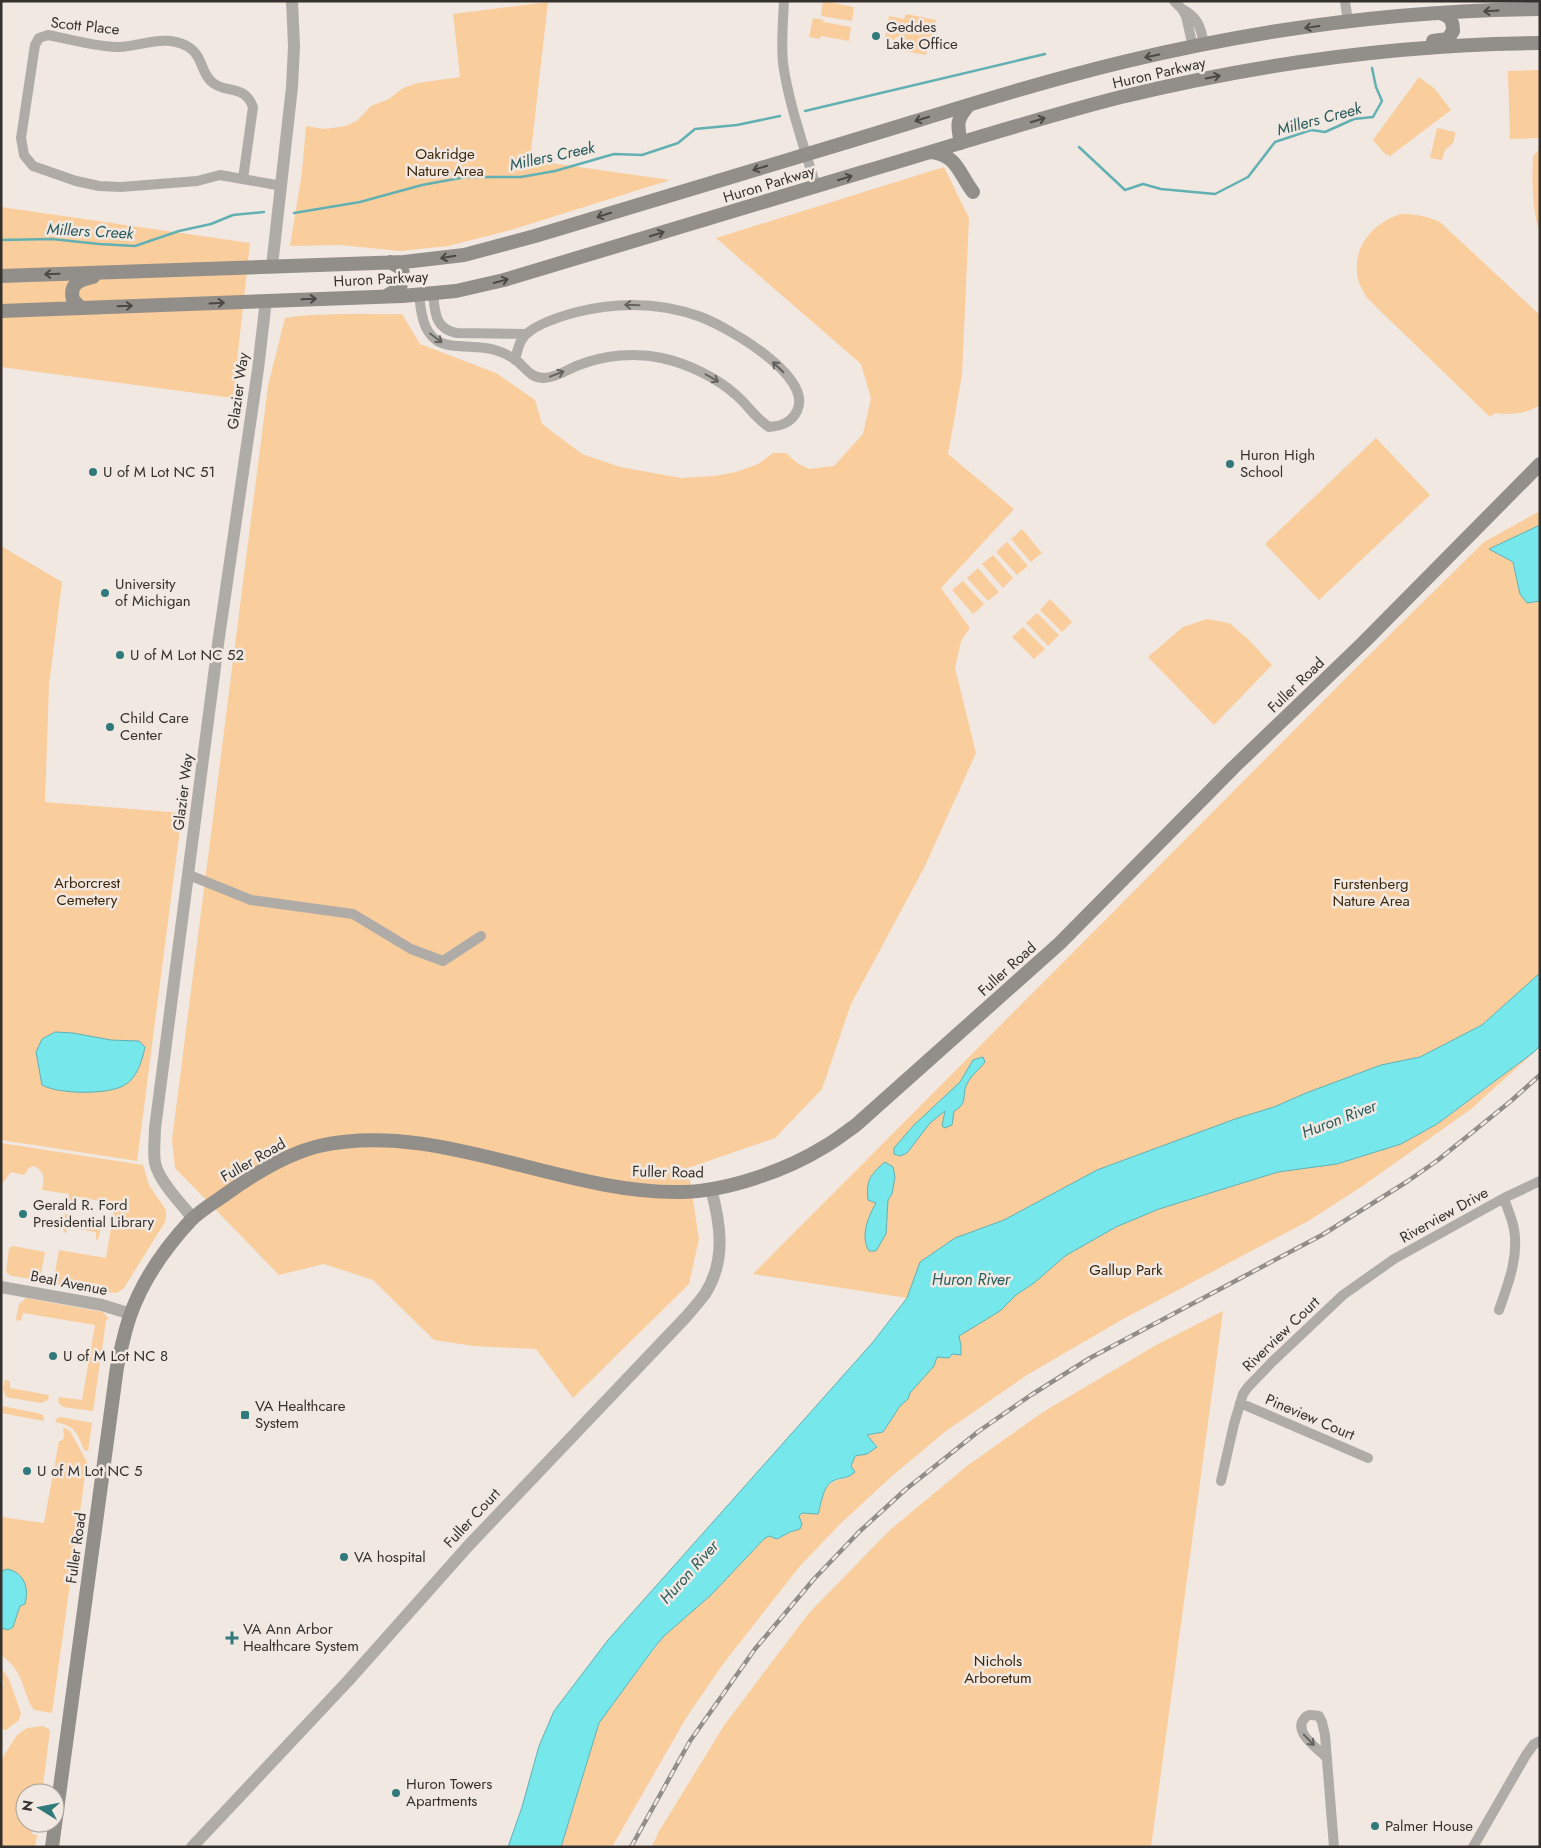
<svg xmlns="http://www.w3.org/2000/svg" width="1541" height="1848" font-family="Jost,sans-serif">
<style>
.green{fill:#facd9d}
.water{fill:#76e7eb;stroke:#62b0b2}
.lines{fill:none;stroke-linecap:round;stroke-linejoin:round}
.stream{stroke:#62b0b2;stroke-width:2.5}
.minor{stroke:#afaca8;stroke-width:10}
.tertiary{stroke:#afaca8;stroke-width:12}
.secondary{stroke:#928e89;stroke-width:14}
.rail-casing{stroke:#928d88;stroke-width:4.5}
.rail{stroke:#f0e8e1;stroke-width:2.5;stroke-dasharray:8;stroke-linecap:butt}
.oneway{stroke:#4c4845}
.oneway2{stroke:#65625f}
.poi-dot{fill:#307a7c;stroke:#f0e8e1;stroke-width:2}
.labels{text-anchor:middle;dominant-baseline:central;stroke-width:5;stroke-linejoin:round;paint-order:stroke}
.street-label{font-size:15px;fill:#34312e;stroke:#f0e8e1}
.poi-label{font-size:15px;fill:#34312e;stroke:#f0e8e1;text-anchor:start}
.park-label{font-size:15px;fill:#3d260a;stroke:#f0e8e1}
.water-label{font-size:16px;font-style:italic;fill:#295b5d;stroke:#f0e8e1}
</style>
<rect width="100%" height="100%" fill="#f0e8e1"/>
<path class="green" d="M823,1L854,7L852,21L821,16Z
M548,2L530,160L670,180L511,230L448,246L400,251L340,245L290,246L302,172L306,126L324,129L346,126L358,120L371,106L389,99L403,88L418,83L460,77L453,14Z
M906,14L936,20L933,37H929L926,55L899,50L901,38L895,37V40L885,38L889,16L904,19Z
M813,18L824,20L823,22L851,27L849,41L821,36L820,39L809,37Z
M1540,70V138L1510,139L1508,71Z
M1419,77L1435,89L1451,110L1390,156L1385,154L1373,140Z
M1437,128L1455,132L1454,142L1445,150L1442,160L1430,158Z
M1540,149V234C1532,210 1532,182 1533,156Z
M944,167L969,218L962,375L948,454L1014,509L941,588L970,628L961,641L955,668L976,753L924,868L851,1004L822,1089L775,1138L688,1168L699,1239L689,1284L573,1398L536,1349L474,1346L434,1340L373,1280L324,1264L279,1275L175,1168L172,1140L268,386L285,318C324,312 363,315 402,314L420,344L496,373L535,400L542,424L582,454L620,467L681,478L714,476L736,472L758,464L773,453H786L797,463L809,469L834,466L863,434L871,398L861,364L716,238Z
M1,207L250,243L233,398L1,367Z
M1401,214C1416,214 1428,216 1441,223L1540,315V405C1526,414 1511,415 1495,413L1490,417L1367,298C1363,291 1357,281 1357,273C1354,244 1375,222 1401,214Z
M1376,438L1430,495L1319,600L1265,544Z
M1540,511V525L1490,549L1513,562L1520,594L1535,602L1540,601V973L1482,1025L1420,1057L1381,1065L1047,1197L1004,1220L955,1238L920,1262L907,1298L753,1274L1356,668L1484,542Z
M1022,529L1042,553L1031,562L1011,539Z
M1007,542L1028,566L1017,575L996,552Z
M1,546L62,582L49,685L45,802L182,813L137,1161L1,1140Z
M993,555L1013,578L1003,588L982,564Z
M978,568L999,592L988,601L967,578Z
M963,581L984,604L973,614L952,590Z
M1050,599L1072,622L1062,632L1040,610Z
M1037,613L1059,635L1048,646L1026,623Z
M1207,619L1229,623L1248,639L1272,665L1214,725L1148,657L1183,627Z
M1023,627L1045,649L1034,659L1012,637Z
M1540,1043V1047L1471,1109L1364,1185L1310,1220L1123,1319L1027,1375L946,1431L892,1476L840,1524L800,1566L723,1664L686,1718L612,1847H561L599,1723L664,1636L711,1595L764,1539L769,1536L777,1539L794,1531L802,1524L799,1515L802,1513L818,1514C826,1492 821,1482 848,1478L855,1456L867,1454L877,1445L866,1436L883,1432L900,1406L908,1399L910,1393L934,1366L937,1357L949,1358L961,1346L958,1336L1000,1311L1016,1295L1034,1283L1065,1256L1116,1227L1159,1209L1278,1172L1337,1164L1401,1144L1437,1124L1488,1087Z
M1,1143L143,1165L149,1185L166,1210V1215L165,1222L124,1288L117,1293L72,1290L53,1283L59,1250L106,1258L115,1204L74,1196L72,1203L70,1204L68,1202L69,1194L42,1190C44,1179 46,1171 33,1166L29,1168L24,1175L11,1172L1,1185Z
M65,1214H69L68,1222L97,1226L99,1220H101L102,1224L98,1240L96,1239V1232L67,1227L66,1233L63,1232Z
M13,1246L45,1252L40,1280L11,1276L6,1272L9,1248Z
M26,1298L97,1311L103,1312L108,1318L106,1321L93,1411L63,1407L58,1402L59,1397L82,1400L95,1325L23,1313L21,1320L18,1321L16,1319L19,1304Z
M1223,1311L1151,1847H652L658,1833L725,1724L809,1613L890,1530L967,1466L1043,1412L1158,1344Z
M5,1380L10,1381V1388L49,1395L48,1400L41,1403L6,1397L3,1388Z
M2,1406L37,1413L43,1415L44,1421L1,1413Z
M61,1417L92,1423L88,1451L84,1450C77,1432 75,1426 55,1422L57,1418Z
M63,1427L70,1431L87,1462L52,1713L34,1710C24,1696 24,1679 13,1666C10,1662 5,1658 1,1655V1517L44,1523L59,1441L63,1440L64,1434Z
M1,1668L9,1679L21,1713L19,1720L6,1730L1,1729V1686L4,1683L1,1679Z
M43,1726L50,1730L42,1793H25V1823H38L37,1828H33L32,1834L37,1835L35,1847H1V1760L17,1735L27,1728Z"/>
<path class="water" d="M1540,525V601L1527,603L1520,594L1513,562L1489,549Z
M1540,973V1046L1534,1052L1437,1124L1401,1144L1337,1164L1278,1172L1159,1209L1116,1227L1065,1256L1034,1283L1016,1295L1000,1311L959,1336L961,1346V1355L952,1354L949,1358L937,1357L934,1366L910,1393L908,1399L900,1406L883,1432L867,1435L877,1447L867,1454L855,1456L851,1466L855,1472C846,1480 843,1476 833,1481C823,1485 821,1505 818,1514L802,1513L799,1516L802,1524L800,1529L790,1532L777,1539L769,1536L764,1539L711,1595L664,1636L654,1648L599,1723L561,1847H508L522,1807L539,1746L554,1711L608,1640L873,1342L907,1298L920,1262L955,1238L1004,1220L1097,1170L1235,1119L1274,1107L1306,1093L1381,1065L1420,1057L1482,1025Z
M55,1032L73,1033L111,1040L139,1041L145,1047C142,1061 137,1079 123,1086C105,1095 58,1094 42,1085L36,1052L42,1039Z
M983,1057L985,1062C979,1070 971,1075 967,1084C961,1096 969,1103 954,1111L952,1125L945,1128L942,1126L945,1111L930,1123L907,1153L900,1156L894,1154V1148L914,1125L960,1082L973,1060Z
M885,1162L893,1167L895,1177L892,1194L888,1200L886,1234L876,1251H869C860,1236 868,1217 876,1203L868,1200C866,1180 870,1175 885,1162Z
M8,1569C25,1574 29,1588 25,1604L20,1606L13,1627L8,1630L1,1628V1571Z"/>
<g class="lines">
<path class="stream" d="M805,111L1045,54
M1079,147L1125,190L1143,184L1161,189L1215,194L1248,177L1275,142L1311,130L1325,132L1354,119L1373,117L1382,101L1376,87L1372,68
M294,213L360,202L422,185L466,177H521L555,171L614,154L642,155L678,143L695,129L737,125L780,116
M1,240L52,239L99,244L135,246L179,231L211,224L233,215L264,212"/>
<path class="minor" d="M784,1C783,22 781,42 783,63C788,102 805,149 816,187
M1174,1L1182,9
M1345,1L1348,22
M1193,47L1186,16L1182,9C1198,17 1201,28 1204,44
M243,179L253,107C244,84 228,94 213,83C200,73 204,56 187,46C165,34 142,46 119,47C97,47 70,39 48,35L39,38L35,45L21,138L24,155L33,166L76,181L99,186L121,187L197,181L220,175L282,186
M433,294C435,313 435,329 457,333L526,334
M419,295C421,310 422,330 436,340C449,350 478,344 495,350C502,352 510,356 516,360C525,367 530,378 544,378C556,378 568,369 579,365C605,355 635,352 662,358C688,364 716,377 736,395C748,405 755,418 769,427C781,426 791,423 797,411C814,376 727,327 701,317C660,302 618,302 577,312C562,316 532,325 523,338C518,344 517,353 515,360
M189,875L251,900L353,914L411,949L443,961L481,936
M1499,1310C1508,1284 1519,1257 1514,1229C1512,1218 1507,1208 1504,1198
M1240,1403L1368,1458
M1221,1481L1234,1424L1243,1394L1248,1387L1273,1361L1343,1295L1394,1259L1504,1198L1540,1181
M1326,1757C1318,1749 1293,1732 1304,1719C1308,1713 1313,1715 1319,1716L1322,1722L1325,1735L1334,1847
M1473,1847L1526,1755L1534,1744L1540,1741"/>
<path class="tertiary" d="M272,266L292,87L294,46L292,1
M193,1218C181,1204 159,1181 155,1163C153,1151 155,1140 155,1128L218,644L258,369L266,300
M1,1287L102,1305L131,1314
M192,1847L348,1681L469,1545L685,1318C692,1310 699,1302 705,1294C726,1261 721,1225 711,1189"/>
<path class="secondary" d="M1433,41L1448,39L1453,31C1453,20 1450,16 1440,13
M961,143C957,125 956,119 969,105
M932,152C958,156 959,174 973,192
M1,276L404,262L464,255L535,236C641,204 747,172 854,140C943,113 1032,84 1123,62C1259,29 1400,10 1540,9
M386,296C398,290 408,282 401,268L390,262
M81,308L73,300C69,284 79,280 93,277
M1,311L402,296L456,291L504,280C623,245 743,209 863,172C949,147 1034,119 1121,97C1257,64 1399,44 1540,43
M52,1847L117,1367C121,1350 124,1333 130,1316C142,1281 166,1247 191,1220C201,1210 215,1202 226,1194C254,1174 286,1154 319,1146C438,1119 562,1195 683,1192C727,1191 785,1171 824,1147C835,1141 846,1132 856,1125L1060,943L1234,767L1364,642L1540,464"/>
<defs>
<path id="rail" d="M631,1847L690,1741L755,1649L814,1579L859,1532L905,1490L979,1431L1031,1395L1090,1358L1322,1235L1408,1181L1438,1160L1511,1101L1540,1075"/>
</defs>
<use href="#rail" class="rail-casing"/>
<use href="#rail" class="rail"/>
</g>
<defs><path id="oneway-shaft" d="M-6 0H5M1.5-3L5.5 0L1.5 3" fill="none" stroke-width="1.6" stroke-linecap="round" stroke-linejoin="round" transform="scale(1.25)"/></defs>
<g class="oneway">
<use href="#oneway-shaft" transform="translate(1491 11) rotate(177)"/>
<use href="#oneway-shaft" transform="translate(1312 27) rotate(172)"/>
<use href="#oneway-shaft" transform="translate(1152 56) rotate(168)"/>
<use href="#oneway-shaft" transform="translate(1213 77) rotate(-11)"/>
<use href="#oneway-shaft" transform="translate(922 119) rotate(163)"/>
<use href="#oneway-shaft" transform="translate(1038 120) rotate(-17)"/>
<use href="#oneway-shaft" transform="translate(760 168) rotate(163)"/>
<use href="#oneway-shaft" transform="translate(845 178) rotate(-17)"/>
<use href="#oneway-shaft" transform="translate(604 215) rotate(163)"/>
<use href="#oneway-shaft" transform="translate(657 234) rotate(-17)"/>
<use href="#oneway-shaft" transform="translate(448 257) rotate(171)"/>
<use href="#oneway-shaft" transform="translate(52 274) rotate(178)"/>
<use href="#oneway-shaft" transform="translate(501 281) rotate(-15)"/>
<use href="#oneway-shaft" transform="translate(309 299) rotate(-2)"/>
<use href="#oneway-shaft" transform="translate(217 303) rotate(-3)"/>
<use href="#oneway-shaft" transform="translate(125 306) rotate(-2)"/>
</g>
<g class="oneway2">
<use href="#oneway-shaft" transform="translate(632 305) rotate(-178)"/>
<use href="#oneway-shaft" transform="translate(436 338) rotate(37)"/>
<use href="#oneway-shaft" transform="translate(778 367) rotate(-136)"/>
<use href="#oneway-shaft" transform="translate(557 374) rotate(-21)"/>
<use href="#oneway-shaft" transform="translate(712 378) rotate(30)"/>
<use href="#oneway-shaft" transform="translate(1309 1740) rotate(46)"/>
</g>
<g class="poi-dot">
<circle cx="876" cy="36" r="5"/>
<circle cx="1230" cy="464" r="5"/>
<circle cx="93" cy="472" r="5"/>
<circle cx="105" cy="593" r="5"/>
<circle cx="120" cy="655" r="5"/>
<circle cx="110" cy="727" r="5"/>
<circle cx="23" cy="1214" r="5"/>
<circle cx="53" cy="1356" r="5"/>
<rect x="240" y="1410" width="10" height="10" rx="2.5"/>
<circle cx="27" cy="1471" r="5"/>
<circle cx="344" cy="1557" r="5"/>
<path d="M229.5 1630.5h5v5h5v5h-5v5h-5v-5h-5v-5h5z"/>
<circle cx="396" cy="1793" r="5"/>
<circle cx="1375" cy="1826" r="5"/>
</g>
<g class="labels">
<g class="street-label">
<text transform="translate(85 26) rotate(6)">Scott Place</text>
<text transform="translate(1159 73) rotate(-13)">Huron Parkway</text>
<text transform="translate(769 184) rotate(-17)">Huron Parkway</text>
<text transform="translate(381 279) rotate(-3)">Huron Parkway</text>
<text transform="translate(238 391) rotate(-82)">Glazier Way</text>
<text transform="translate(1296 685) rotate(-44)">Fuller Road</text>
<text transform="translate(183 792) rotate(-83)">Glazier Way</text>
<text transform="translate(1007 969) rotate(-42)">Fuller Road</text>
<text transform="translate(253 1160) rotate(-30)">Fuller Road</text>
<text transform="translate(668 1172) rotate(1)">Fuller Road</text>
<text transform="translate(1444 1215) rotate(-29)">Riverview Drive</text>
<text transform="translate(69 1283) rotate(11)">Beal Avenue</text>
<text transform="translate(1281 1334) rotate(-44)">Riverview Court</text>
<text transform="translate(1310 1417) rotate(23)">Pineview Court</text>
<text transform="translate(472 1518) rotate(-47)">Fuller Court</text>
<text transform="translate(76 1548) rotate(-82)">Fuller Road</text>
</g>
<g class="poi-label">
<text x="886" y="27">Geddes<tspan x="886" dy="17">Lake Office</tspan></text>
<text x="1240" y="455">Huron High<tspan x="1240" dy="17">School</tspan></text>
<text x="103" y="472">U of M Lot NC 51</text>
<text x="115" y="584">University<tspan x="115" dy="17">of Michigan</tspan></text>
<text x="130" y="655">U of M Lot NC 52</text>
<text x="120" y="718">Child Care<tspan x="120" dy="17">Center</tspan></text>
<text x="33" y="1205">Gerald R. Ford<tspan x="33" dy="17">Presidential Library</tspan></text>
<text x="63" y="1356">U of M Lot NC 8</text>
<text x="255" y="1406">VA Healthcare<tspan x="255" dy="17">System</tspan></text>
<text x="37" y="1471">U of M Lot NC 5</text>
<text x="354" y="1557">VA hospital</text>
<text x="243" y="1629">VA Ann Arbor<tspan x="243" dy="17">Healthcare System</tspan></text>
<text x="406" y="1784">Huron Towers<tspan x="406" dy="17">Apartments</tspan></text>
<text x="1385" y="1826">Palmer House</text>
</g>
<g class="park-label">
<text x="445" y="154">Oakridge<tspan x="445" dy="17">Nature Area</tspan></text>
<text x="87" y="883">Arborcrest<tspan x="87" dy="17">Cemetery</tspan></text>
<text x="1371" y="884">Furstenberg<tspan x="1371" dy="17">Nature Area</tspan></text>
<text x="1126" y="1270">Gallup Park</text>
<text x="998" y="1661">Nichols<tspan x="998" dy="17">Arboretum</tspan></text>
</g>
<g class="water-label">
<text transform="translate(1319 119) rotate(-15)">Millers Creek</text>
<text transform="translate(552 156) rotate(-12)">Millers Creek</text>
<text transform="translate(90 231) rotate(3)">Millers Creek</text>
<text transform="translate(1339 1119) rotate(-21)">Huron River</text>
<text x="971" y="1279">Huron River</text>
<text transform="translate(689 1572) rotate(-48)">Huron River</text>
</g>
</g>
<rect width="1541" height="1848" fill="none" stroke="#34312e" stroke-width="5"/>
<g transform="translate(40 1808) rotate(280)"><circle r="24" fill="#f0e8e1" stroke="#a59f99"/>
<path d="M0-4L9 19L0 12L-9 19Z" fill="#307a7c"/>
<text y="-8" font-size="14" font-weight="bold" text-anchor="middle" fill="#34312e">N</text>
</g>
</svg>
